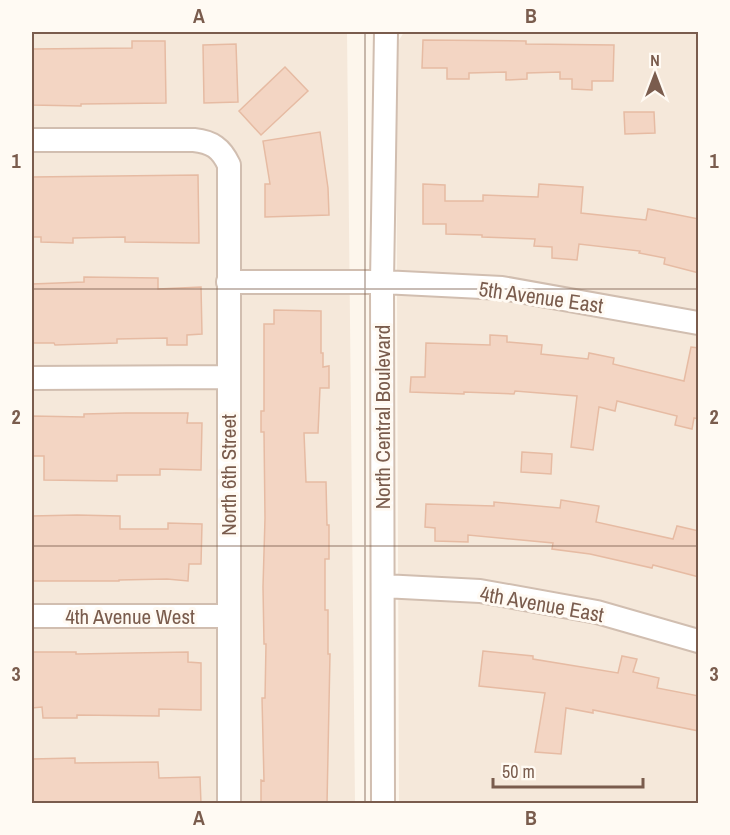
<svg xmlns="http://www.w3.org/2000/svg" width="730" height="835" font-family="'Archivo Narrow',sans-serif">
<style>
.residential{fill:#f5e8da}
.building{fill:#f3d5c3;stroke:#e6bba3;stroke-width:1.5}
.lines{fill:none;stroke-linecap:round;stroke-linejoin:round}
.minor-casing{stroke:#d1beb0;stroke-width:26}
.minor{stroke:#fff;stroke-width:22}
.grid{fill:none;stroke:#7a5c4d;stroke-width:1.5;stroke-opacity:0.55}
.labels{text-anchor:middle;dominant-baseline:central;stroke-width:6;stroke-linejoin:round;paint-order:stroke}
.street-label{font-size:21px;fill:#7a5c4d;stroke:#fffaf3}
.neatline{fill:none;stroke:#7a5c4d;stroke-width:2}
.grid-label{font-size:20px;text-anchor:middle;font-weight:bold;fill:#7a5c4d}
</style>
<rect width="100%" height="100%" fill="#fdf6ec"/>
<path class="residential" d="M32,32H347L355,803H32Z
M404,32H698V803H399L396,45Z"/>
<path class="building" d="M423,40L526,41V44L614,45L613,81H592V90L572,89V79H560V72L527,73V79L506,80V72L469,73V79H447V68H422Z
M132,41H165L166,103L81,104V106L32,105V49L132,48Z
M236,44L238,102L204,103L203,45Z
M285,67L308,91L261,135L239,111Z
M624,112H654L655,133L625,134Z
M320,132L328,188L329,215L265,217V184H270L263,141Z
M198,175L199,243L125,242V237L73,238V243L41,242V237H32V177Z
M423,184L445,185V201H483V195L538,197L539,184L583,187L581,213L646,220L648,209L699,219V273L664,264L665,258L639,253L640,251L579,244L577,260L552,258V247L534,246L535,239L482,237V235L446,234V224H423Z
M84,277L158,278V289L201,287L202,334L187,335V345H167V338L117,339V343L55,345L54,343H32V284L84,282Z
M274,310L321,311V353H323V367L329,366V388H320L318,433H304L306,482H326L327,525H329V559H325V610H328V654H330L327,804H261V780L264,781L262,698H265L266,644H264L263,587L265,518L264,432H261V411H264V324H274Z
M490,335L507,336V342L542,345L541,354L588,359L589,353L614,358L613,364L684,381L691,347L699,348V419L694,418L692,429L675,425L677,416L617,401L615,411L599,407L593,450L571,447L577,396L515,391L514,394L464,392V394L410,392L411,377H425L426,343L490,345Z
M126,413H188L187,423H202L201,470L160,469V475H117V481L44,480V456H32V416L84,417V414Z
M522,452L552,454L551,474L521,472Z
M561,500L599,506L596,522L673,539L677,526L699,531V577L653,565L652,568L590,554L552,549L553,543L468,535V542L435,541V528L425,527L426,504L494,506V502L560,508Z
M77,515L120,516V529H168V523L202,524L201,564H189L188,581L167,579L119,580V581H32V516Z
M483,651L533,656V659L618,673L622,656L637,659L633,672L659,678L657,688L699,696V731L593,710V713L566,708L561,754L535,752L545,693L479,686Z
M32,652H76V654L188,652V662L201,663V710L159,709V716L77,715V718H43L42,707L32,708Z
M75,758V763L158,762L159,778L200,777L201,804H32V759Z"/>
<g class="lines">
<defs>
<path id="minor" d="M32,140H194C212,142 221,148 229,165V804
M228,282H382L502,288L698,323
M32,378L228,377
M383,586L480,591L597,612L698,641
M32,616H229
M383,804L382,282L386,32"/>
</defs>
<use href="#minor" class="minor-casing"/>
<use href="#minor" class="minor"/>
</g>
<path class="grid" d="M365,32V804M32,289H698M32,546H698"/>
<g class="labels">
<g class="street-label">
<text transform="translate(541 297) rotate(8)">5th Avenue East</text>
<text transform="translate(382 417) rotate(-90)">North Central Boulevard</text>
<text transform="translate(228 475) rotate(-90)">North 6th Street</text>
<text transform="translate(542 604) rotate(10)">4th Avenue East</text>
<text x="130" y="616">4th Avenue West</text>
</g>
</g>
<rect width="730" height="835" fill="none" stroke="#fffaf3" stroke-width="66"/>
<g transform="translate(655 75)" stroke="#fffaf3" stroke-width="4.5" paint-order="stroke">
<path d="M0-4.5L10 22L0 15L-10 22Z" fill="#7a5c4d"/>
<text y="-9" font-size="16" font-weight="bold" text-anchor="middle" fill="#7a5c4d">N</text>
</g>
<path d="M493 778v9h150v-9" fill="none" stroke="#7a5c4d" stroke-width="3"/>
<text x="502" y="778" font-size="18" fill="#7a5c4d" stroke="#fffaf3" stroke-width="4.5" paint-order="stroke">50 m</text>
<rect x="33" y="33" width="664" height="769" class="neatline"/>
<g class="grid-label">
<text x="199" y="23">A</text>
<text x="531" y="23">B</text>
<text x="16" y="168">1</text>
<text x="714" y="168">1</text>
<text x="16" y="424">2</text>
<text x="714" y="424">2</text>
<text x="16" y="681">3</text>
<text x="714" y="681">3</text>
<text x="199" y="825">A</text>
<text x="531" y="825">B</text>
</g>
</svg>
